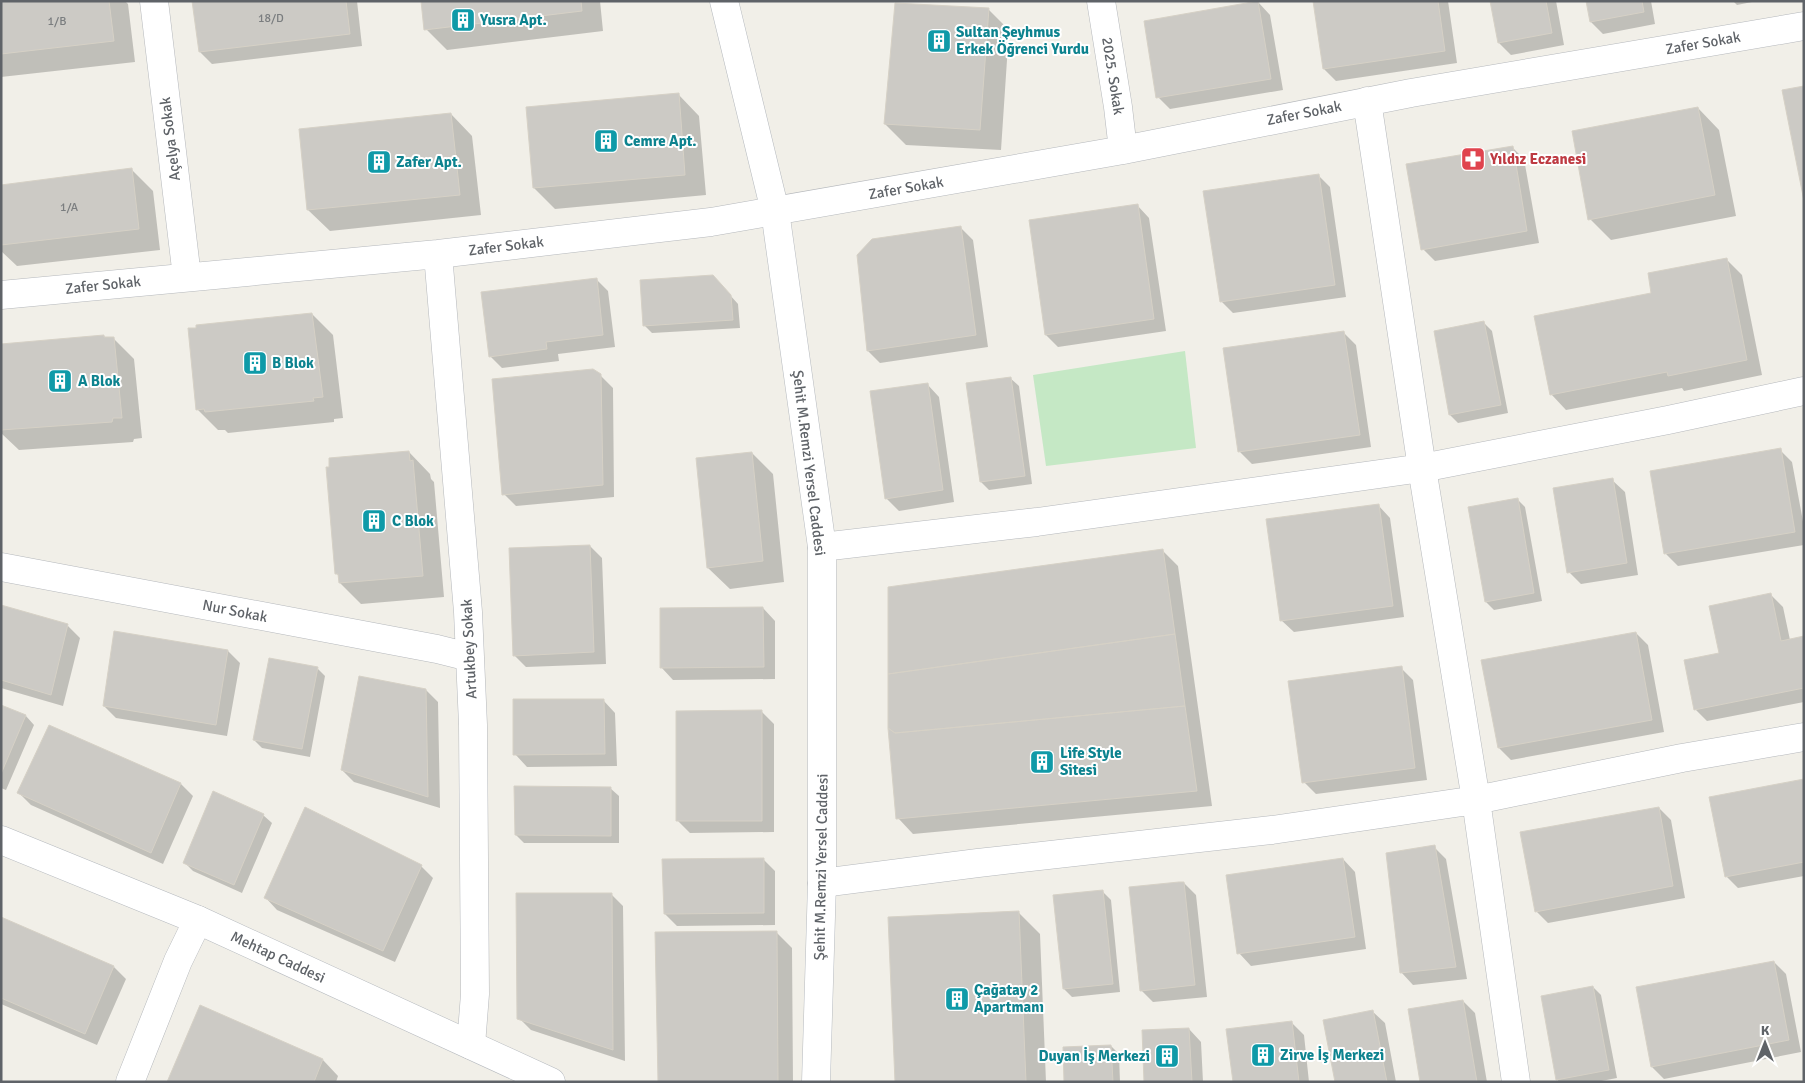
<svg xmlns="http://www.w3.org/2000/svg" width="1805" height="1083" font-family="Signika,sans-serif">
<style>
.green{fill:#c5e8c5}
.shadow{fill:#0003}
.building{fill:#cccac5;stroke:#d6d1c6}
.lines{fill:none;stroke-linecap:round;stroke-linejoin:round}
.street-casing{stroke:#b5b8bc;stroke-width:29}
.secondary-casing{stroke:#b6babf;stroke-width:29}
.street{stroke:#fff;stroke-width:28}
.secondary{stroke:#fff;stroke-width:28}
.labels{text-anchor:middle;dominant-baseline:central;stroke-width:4;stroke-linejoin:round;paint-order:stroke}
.number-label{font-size:12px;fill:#7a7d7f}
.culture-label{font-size:15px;font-weight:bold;fill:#0d838f;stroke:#fff;text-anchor:start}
.street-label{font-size:15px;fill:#5f6368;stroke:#fff}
.health-label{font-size:15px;font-weight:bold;fill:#be3a42;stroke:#fff;text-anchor:start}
</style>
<rect width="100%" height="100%" fill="#f1efe8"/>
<path class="green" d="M1185,351L1196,448L1046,466L1033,375Z"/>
<path class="shadow" d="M1,1H125L128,4L135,62L1,77Z
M193,1H357L362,46L212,64L200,52Z
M422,1H600L603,31L447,50L426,29Z
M1315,1H1448L1457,63L1336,81L1324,69Z
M1491,1H1556L1564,45L1511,55L1499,43Z
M1587,1H1651L1655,24L1603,34L1591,22Z
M1733,1H1757L1737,5Z
M1258,2L1270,15L1283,90L1170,109L1158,97Z
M988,9L1009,30L1001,150L906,145L885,124Z
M678,94L699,116L706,195L555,209L534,188Z
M1698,108L1719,130L1736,216L1611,240L1590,219Z
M451,114L472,136L481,215L330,231L308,210Z
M1512,147L1524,159L1539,243L1435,261L1423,249Z
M132,170L153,191L160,250L17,266L1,251V186Z
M1318,175L1330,187L1346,297L1233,313L1221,301Z
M1137,205L1149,218L1166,331L1058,347L1046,335Z
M961,228L973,240L988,347L880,363L868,351Z
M1726,259L1742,275L1762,375L1684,391L1682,388L1566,410L1551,394L1652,294Z
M596,279L608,291L615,347L558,354L559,361L502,368L490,356Z
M721,285L738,304L740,328L652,333L644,325Z
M312,314L333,335L343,418L334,419V422L228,433L225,430H218L197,409Z
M1484,323L1492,331L1508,413L1458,423L1450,415Z
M1344,333L1356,345L1371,447L1252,464L1240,452Z
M104,336L106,338H113L134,359L142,438L134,439L133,442L19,450L1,433V345Z
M600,375L613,388L614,497L516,506L504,494Z
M1010,378L1019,386L1032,484L989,490L981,482Z
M927,384L939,397L954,502L899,511L886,498Z
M1780,450L1792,462L1804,527V545L1678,566L1666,554Z
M409,452L430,474L431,479L434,482L444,597L361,604L340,583V577L336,573Z
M752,453L773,474L784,582L730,589L708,568Z
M1612,480L1625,492L1638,575L1581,584L1569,572Z
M1517,499L1525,507L1542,601L1494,610L1486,602Z
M1378,505L1390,518L1404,617L1294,632L1281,620Z
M590,546L602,558L606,664L526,667L514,655Z
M1163,551L1178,566L1212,806L913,834L898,818Z
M1771,595L1783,607L1790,640L1804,638V702L1707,721L1695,709L1720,654Z
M1,606L68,626L80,638L63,706L1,688Z
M763,608L775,621V679L673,680L661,667Z
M115,632L228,651L240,663L227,736L116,718L104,706Z
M1636,633L1648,645L1664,732L1511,760L1499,748Z
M317,668L325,676L310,757L262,748L254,740Z
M1401,668L1413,680L1427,780L1316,794L1304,782Z
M426,690L438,702L440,808L354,782L342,770Z
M603,700L615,713L617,766L527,767L515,754Z
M1,706L26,716L34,725L6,790L1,788Z
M762,712L774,724V832L690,833L678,821Z
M1804,781V876L1738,888L1726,876Z
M181,784L193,796L163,864L31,805L19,793Z
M610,788L619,796V843H524L516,835Z
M1659,808L1671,820L1685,898L1548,923L1536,911Z
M263,815L272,823L242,893L193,871L185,863Z
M1434,847L1446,859L1467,979L1413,985L1401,972Z
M763,859L775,871V925L677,926L665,914Z
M1343,859L1355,872L1366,949L1251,966L1239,953Z
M421,866L433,878L395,962L277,910L265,897Z
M1184,883L1196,895L1207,997L1153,1002L1141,990Z
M1103,892L1111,900L1120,992L1072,997L1064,989Z
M611,894L623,906L625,1061L531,1030L519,1018Z
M1018,912L1040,934L1046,1082H897Z
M1,918L114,967L126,979L97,1045L1,1004Z
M776,932L792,948L793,1082H659Z
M1774,962L1786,974L1801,1052L1664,1079L1652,1067Z
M1593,987L1601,995L1617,1078L1596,1082H1559L1557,1079Z
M1463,1001L1475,1013L1487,1082H1422Z
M200,1006L323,1060L338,1076L336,1082H169Z
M1372,1011L1385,1023L1396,1082H1336Z
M1292,1023L1304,1035L1309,1082H1234Z
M1189,1029L1201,1042L1203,1082H1146Z
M1111,1046L1119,1054L1120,1082H1066Z"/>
<path class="building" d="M1,1H109L114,41L1,54Z
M192,1H346L350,34L199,52Z
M421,1H581L582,11L424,30Z
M1258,1L1271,79L1156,98L1144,21Z
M1313,1H1438L1445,51L1323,69Z
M1490,1H1546L1552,33L1498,43Z
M1586,1H1642L1644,12L1590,22Z
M895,3L989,8L980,130L884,124Z
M1804,86V201L1782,90Z
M679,93L685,175L533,188L526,107Z
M1698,107L1715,195L1588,220L1572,131Z
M451,113L460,195L307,210L299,129Z
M1513,146L1527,231L1421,250L1406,164Z
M132,168L139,229L1,245V185Z
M1319,174L1335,285L1220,302L1203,191Z
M1138,204L1154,319L1045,335L1029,220Z
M961,226L976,335L867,351L857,255L872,239Z
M1727,258L1747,360L1668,376L1667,372L1550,395L1534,316L1651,293L1648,273Z
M713,275L731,295L733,320L643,326L640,280Z
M597,278L603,335L546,342L547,349L489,357L481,292Z
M312,313L323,397L313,398L314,401L205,412L204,409L196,410L188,328H196V325Z
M1484,321L1501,405L1449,415L1434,331Z
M1344,331L1360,435L1238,452L1223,348Z
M104,335V337H114L122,418H113L112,422L1,430V344Z
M593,369L601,374L603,485L502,495L492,379Z
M1011,377L1025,476L980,482L966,383Z
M928,383L943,490L885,499L870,391Z
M1781,448L1795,532L1664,554L1650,471Z
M409,451L410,461L413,460L423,576L339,583L338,574H335L326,467H329V458Z
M752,452L763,561L707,568L696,458Z
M1613,478L1627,563L1567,573L1553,488Z
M1518,498L1534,593L1485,602L1468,507Z
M1379,504L1393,606L1280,621L1266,519Z
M590,545L594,652L513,656L509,548Z
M1163,549L1175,634L888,674V587Z
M1771,593L1781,641L1804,636V688L1694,710L1684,660L1719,653L1709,606Z
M1,605L68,624L51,695L1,680Z
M763,607L764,667L660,668V608Z
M114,631L228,650L216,725L103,706Z
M1636,632L1652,720L1498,748L1481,660Z
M1175,634L1185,706L895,733L888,728V674Z
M269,658L318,667L302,749L253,740Z
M1402,666L1415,768L1302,783L1288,681Z
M359,676L426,689L428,797L341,770Z
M513,699H604L605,754L513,755Z
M1,705L26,715L1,774Z
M1185,706L1197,791L896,819L888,728L895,733Z
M762,710V821H676V711Z
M49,725L181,783L151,853L17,793Z
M1804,779V862L1725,877L1709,797Z
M514,786L611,787V836L515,835Z
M213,791L264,814L234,885L183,863Z
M305,807L422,865L383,951L264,898Z
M1659,807L1673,886L1535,912L1520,832Z
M1435,845L1456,967L1400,973L1386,853Z
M764,858V913L664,914L662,859Z
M1343,858L1355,937L1237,954L1226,875Z
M1179,882H1184L1195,985L1140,991L1129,887Z
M1103,890L1113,984L1063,989L1053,895Z
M516,893H612L613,1050L517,1019Z
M1019,911L1026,1082H895L888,917Z
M1,917L114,966L85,1034L1,998Z
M777,931L778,1082H658L655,932Z
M1774,961L1789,1040L1651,1067L1636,987Z
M1593,986L1609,1070L1556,1080L1541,996Z
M1463,1000L1477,1082H1420L1408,1009Z
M200,1005L323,1059L314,1082H167Z
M1373,1010L1387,1082H1335L1323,1020Z
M1292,1021L1299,1082H1233L1226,1029Z
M1189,1028L1192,1082H1144L1142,1030Z
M1111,1045L1113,1082H1064L1063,1047Z"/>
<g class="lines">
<defs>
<path id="street" d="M154,1L187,277
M1101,1L1118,107L1123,150
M1367,101L1422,468L1476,800L1516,1082
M438,254L468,612L473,725L475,994L471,1045
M1,295L438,254L711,222L1123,150L1411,93L1804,26
M822,547L1037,522L1422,468L1668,420L1804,391
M1,567L437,649L469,657
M822,883L978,863L1272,830L1476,800L1682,758L1804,737
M130,1082L178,961L198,920"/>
<path id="secondary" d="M724,1L775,211L822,547V883L816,1082
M1,840L198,920L551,1082"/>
</defs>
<use href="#street" class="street-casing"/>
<use href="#secondary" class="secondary-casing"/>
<use href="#street" class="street"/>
<use href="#secondary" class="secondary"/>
</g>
<defs>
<symbol id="building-square" viewBox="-11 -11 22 22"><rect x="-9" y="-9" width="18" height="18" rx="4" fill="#0f9aa8" stroke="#fff"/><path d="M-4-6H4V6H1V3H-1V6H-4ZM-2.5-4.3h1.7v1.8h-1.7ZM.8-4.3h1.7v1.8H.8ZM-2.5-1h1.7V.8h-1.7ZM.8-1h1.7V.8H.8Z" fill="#fff"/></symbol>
<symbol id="pharmacy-square" viewBox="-11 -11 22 22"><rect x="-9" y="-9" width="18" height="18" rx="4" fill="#e0444e" stroke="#fff"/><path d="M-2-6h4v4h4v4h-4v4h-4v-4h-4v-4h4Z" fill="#fff"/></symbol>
</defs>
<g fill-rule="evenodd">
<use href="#building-square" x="449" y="6" width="28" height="28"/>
<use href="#building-square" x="925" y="27" width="28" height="28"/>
<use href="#building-square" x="592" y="127" width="28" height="28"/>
<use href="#pharmacy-square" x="1459" y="145" width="28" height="28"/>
<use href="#building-square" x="365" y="148" width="28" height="28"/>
<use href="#building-square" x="241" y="349" width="28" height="28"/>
<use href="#building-square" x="46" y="367" width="28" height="28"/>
<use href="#building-square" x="360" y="507" width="28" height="28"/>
<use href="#building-square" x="1028" y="748" width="28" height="28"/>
<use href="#building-square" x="943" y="985" width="28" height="28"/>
<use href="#building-square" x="1249" y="1041" width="28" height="28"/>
<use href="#building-square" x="1153" y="1042" width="28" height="28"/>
</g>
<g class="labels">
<g class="number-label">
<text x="271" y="18">18/D</text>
<text x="57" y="21">1/B</text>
<text x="69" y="207">1/A</text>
</g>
<g class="culture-label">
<text x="480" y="20">Yusra Apt.</text>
<text x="956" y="32">Sultan Şeyhmus<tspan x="956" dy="17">Erkek Öğrenci Yurdu</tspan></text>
<text x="624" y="141">Cemre Apt.</text>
<text x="396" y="162">Zafer Apt.</text>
<text x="272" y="363">B Blok</text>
<text x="78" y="381">A Blok</text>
<text x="392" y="521">C Blok</text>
<text x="1060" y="753">Life Style<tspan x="1060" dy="17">Sitesi</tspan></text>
<text x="974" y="990">Çağatay 2<tspan x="974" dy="17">Apartmanı</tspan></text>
<text x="1280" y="1055">Zirve İş Merkezi</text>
<text x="1150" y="1056" text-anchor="end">Duyan İş Merkezi</text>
</g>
<g class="street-label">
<text transform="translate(1703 43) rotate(-10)">Zafer Sokak</text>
<text transform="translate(1113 76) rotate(81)">2025. Sokak</text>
<text transform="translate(1304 113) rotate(-11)">Zafer Sokak</text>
<text transform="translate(170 139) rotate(-97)">Açelya Sokak</text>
<text transform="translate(906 188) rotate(-10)">Zafer Sokak</text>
<text transform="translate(506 246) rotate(-7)">Zafer Sokak</text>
<text transform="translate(103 285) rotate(-6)">Zafer Sokak</text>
<text transform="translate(809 463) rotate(83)">Şehit M.Remzi Yersel Caddesi</text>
<text transform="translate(235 611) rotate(11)">Nur Sokak</text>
<text transform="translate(469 649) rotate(-93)">Artukbey Sokak</text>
<text transform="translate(821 867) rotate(-89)">Şehit M.Remzi Yersel Caddesi</text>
<text transform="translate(278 957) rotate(25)">Mehtap Caddesi</text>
</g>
<g class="health-label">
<text x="1490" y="159">Yıldız Eczanesi</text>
</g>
</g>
<rect width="1805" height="1083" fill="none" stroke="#5f6368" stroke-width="5"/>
<g transform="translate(1765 1043)" stroke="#ffffff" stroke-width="4" paint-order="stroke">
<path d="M0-4L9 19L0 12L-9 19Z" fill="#5f6368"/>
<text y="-8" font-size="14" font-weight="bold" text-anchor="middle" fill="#5f6368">K</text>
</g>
</svg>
